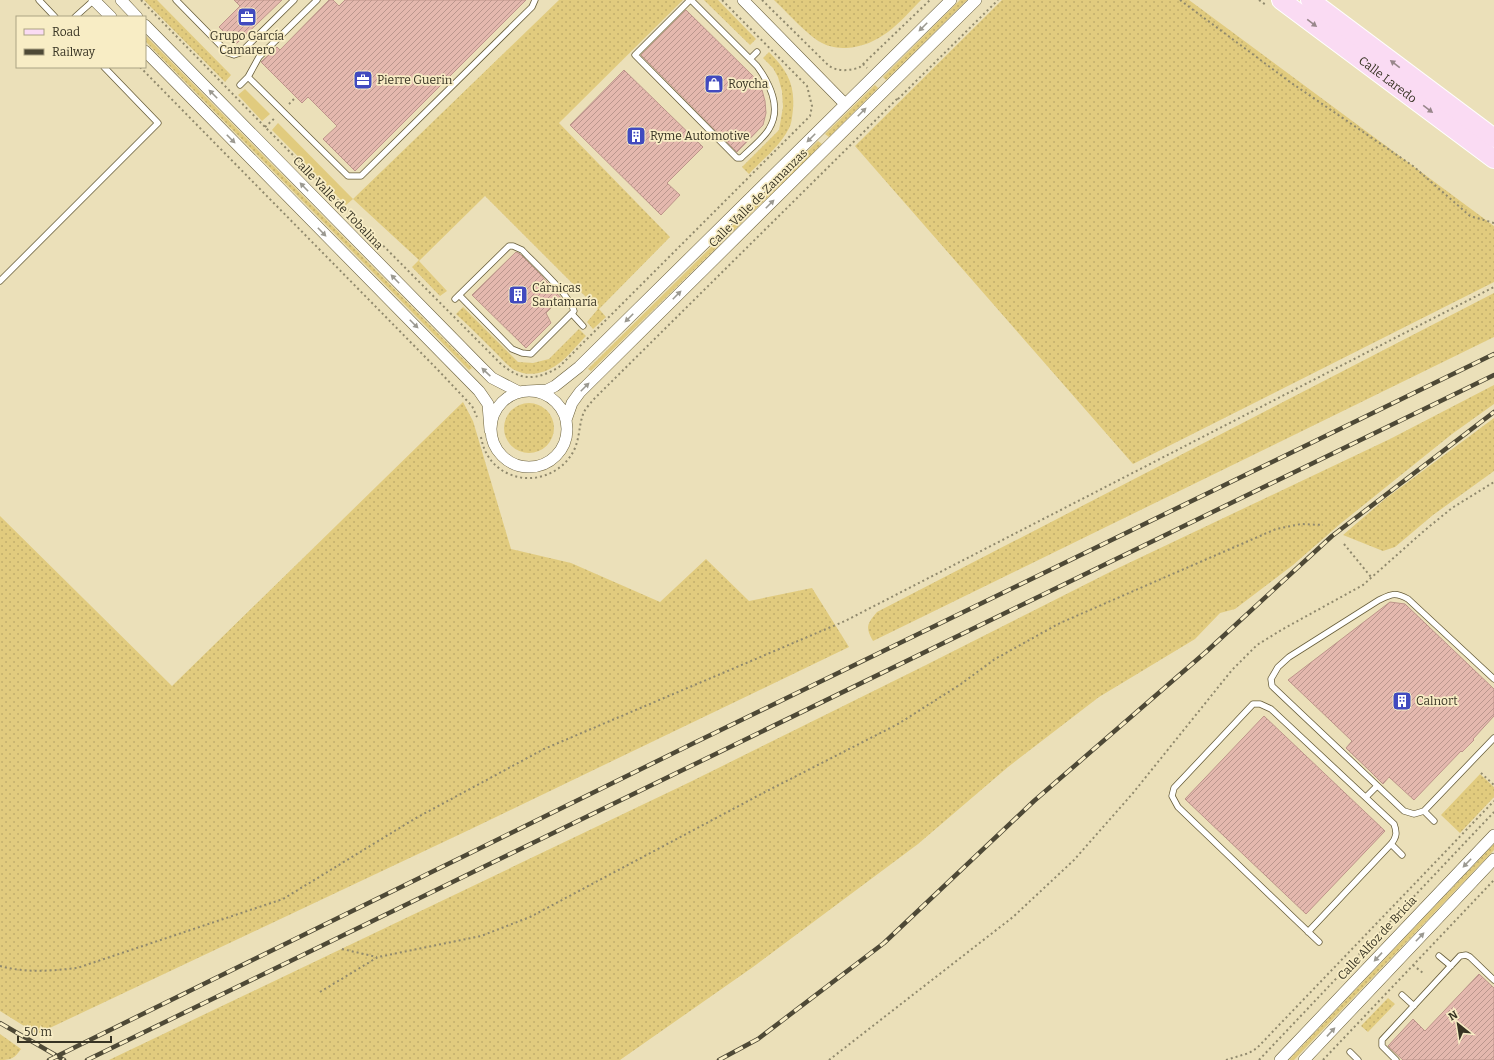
<svg xmlns="http://www.w3.org/2000/svg" width="1494" height="1060" font-family="Bitter,serif">
<style>
.grass{fill:url(#grass-dots)}
.garden{fill:#e1cb7e}
.building{fill:url(#building-hatch);stroke:#bd948a}
.lines{fill:none;stroke-linecap:round;stroke-linejoin:round}
.service-casing{stroke:#675d3a;stroke-width:7}
.minor-casing{stroke:#675d3a;stroke-width:12}
.primary-casing{stroke:#fff;stroke-width:20}
.path{stroke:#90896d;stroke-width:2;stroke-dasharray:2 3;stroke-linecap:butt}
.service{stroke:#fff;stroke-width:5.5}
.minor{stroke:#fff;stroke-width:11}
.primary{stroke:#fadbf3;stroke-width:18}
.rail-casing{stroke:#4e4936;stroke-width:4.5}
.rail{stroke:#f8edc5;stroke-width:3;stroke-dasharray:9;stroke-linecap:butt}
.oneway{fill:#98878b}
.oneway2{fill:#9b9991}
.labels{text-anchor:middle;dominant-baseline:central;stroke-width:3.5;stroke-linejoin:round;paint-order:stroke}
.poi-label{font-size:12px;fill:#373323;stroke:#f8edc5;text-anchor:start}
.street-label{font-size:12px;fill:#373323;stroke:#f8edc5}
</style>
<defs>
<pattern id="grass-dots" width="8" height="8" patternUnits="userSpaceOnUse"><rect width="8" height="8" fill="#e1cb7e"/><path d="M2 2h.1M6 6h.1" fill="none" stroke="#c2af6d" stroke-width="1.8" stroke-linecap="round"/></pattern>
<pattern id="building-hatch" width="6" height="6" patternUnits="userSpaceOnUse"><rect width="6" height="6" fill="#e4b8ae"/><path d="M-1 1l2-2M0 6l6-6M5 7l2-2" fill="none" stroke="#ba968d"/></pattern>
</defs>
<rect width="100%" height="100%" fill="#ebe0b9"/>
<path class="grass" d="M144,0H157L231,75L225,82Z
M559,0H683L559,123L670,237L599,309L606,317L593,329L587,322L598,309L485,196L419,261L447,291L440,296L412,267L419,260L353,199Z
M704,0H718L756,39L750,45Z
M774,0H921C899,23 880,46 846,48C838,48 829,47 822,43C808,36 787,12 774,0Z
M960,0H967L886,80L883,77Z
M1002,0H1189L1494,226V282L1133,464L855,146Z
M145,35L472,368L469,370L145,41Z
M769,52C787,70 795,84 793,109C792,117 792,124 788,130C780,146 761,161 749,174L742,167L779,130L783,107L782,91L778,77L773,68L763,58Z
M875,85L878,88L829,137L825,134Z
M818,141L822,144L591,371L588,369Z
M1494,293V337L873,641C865,627 867,624 877,612Z
M463,307L518,362L533,363L549,359L579,329L586,336C577,345 568,357 558,364C546,373 530,377 517,371C509,368 502,359 496,353C483,340 470,327 456,314Z
M1494,385V404L1452,434L1340,524L1293,565L1235,609L1220,613L1195,639L1099,697L1008,767L918,844L753,967L620,1060H109L688,783L926,665L1114,570L1390,439Z
M463,402L473,421L511,549L571,563L660,602L706,559L749,601L812,588L849,647L471,829L37,1034L0,1011V516L172,686Z
M504 428a25 25 0 1 1 50 0a25 25 0 1 1-50 0Z
M1494,418V471L1433,515L1395,547L1383,551L1343,535L1385,499Z
M1480,774L1494,787V797L1460,833L1441,815Z
M1494,844V850L1294,1060H1289Z
M1388,998L1395,1004L1368,1032L1361,1026Z
M0,1034L21,1049C15,1058 11,1060 0,1060Z"/>
<path class="garden" d="M245,89L270,114L262,121L238,95Z
M278,123L353,199L346,205L272,130Z"/>
<path class="building" d="M234,0H282L236,44L219,27L240,6Z
M329,0H333L339,6L345,0H526L355,171L323,139L337,126L308,97L302,103L261,62L277,47L280,50Z
M686,10L756,79L762,90L765,101L766,113L763,125L737,152L641,55Z
M624,70L703,147L667,183L680,195L661,215L570,125Z
M516,252L520,254L540,274L561,298L546,313L551,323L526,348L472,295Z
M1390,602L1405,604L1494,689V716L1473,739L1474,740L1462,752L1461,751L1414,800L1389,777L1383,784L1370,771L1346,748L1352,741L1288,680Z
M1264,716L1385,831L1306,914L1185,799Z
M1479,974L1494,988V1060H1403L1388,1046L1413,1019L1425,1031Z"/>
<g class="lines">
<defs>
<path id="service" d="M39,0L55,17
M176,0L228,53L234,55L240,53L294,0
M317,0L259,57L248,77L348,176H361L532,7L535,0
M690,0L635,55L737,158H741C748,151 764,138 769,129C782,108 770,84 757,66L691,0
M75,17L94,0
M750,59L757,52
M240,85L248,77
M0,281L158,123L104,67
M455,299L509,246H513L522,250C534,263 570,295 574,311L531,354L522,353L512,349L459,295
M572,314L583,326
M1494,679L1408,599C1395,592 1392,594 1379,600L1289,657L1278,667L1271,679L1272,686L1404,811L1414,814L1424,811L1494,738
M1366,797L1377,786
M1424,811L1434,821
M1391,844L1402,855
M1308,932L1391,844C1397,837 1397,832 1394,824L1271,709L1260,704H1253L1174,788L1172,796L1178,807L1298,922L1319,942
M1439,956L1451,966
M1402,995L1414,1006
M1350,1052L1358,1060
M1396,1060L1382,1046V1040L1460,956L1466,955L1470,957L1494,980"/>
<path id="minor" d="M94,0L111,17
M121,0L137,17
M743,0L845,104
M145,25L480,366L492,378L519,392
M145,51L479,391L488,404L490,430
M491 429a38 38 0 1 1 76 0a38 38 0 1 1-76 0Z
M527,391L547,390L555,386L579,367L951,0
M566,420L572,403L580,392L976,0
M1280,1060L1494,835
M1304,1060L1494,859"/>
<g id="primary">
<path id="s1" d="M1281,0L1494,159"/>
<path d="M1310,0L1494,138"/>
</g>
</defs>
<use href="#service" class="service-casing"/>
<use href="#minor" class="minor-casing"/>
<use href="#primary" class="primary-casing"/>
<path class="path" d="M141,0L265,127L500,363C520,381 536,381 559,367L810,116L812,106L807,86L722,0
M762,0L828,65C836,72 851,71 860,67L930,0
M1180,0L1290,82L1413,166L1470,216L1494,223
M1259,0L1266,5
M863,64L867,68
M140,67L437,369L472,406L477,417
M898,99L998,0
M289,104L295,98
M265,127L276,117
M481,437C484,454 493,467 509,474C534,485 564,473 575,448C580,436 579,423 584,412C586,408 590,404 593,400L897,99L895,97
M1344,544L1371,577
M1481,773L1494,785
M342,949L377,957
M1413,965L1423,973
M0,966C25,973 51,971 77,968L283,899L416,818L544,749L845,621L1494,287
M320,992L378,957L481,936L530,917L765,792L898,724L961,684L995,659L1060,623L1276,529L1301,524L1323,525
M829,1060L1013,917L1074,860L1133,793L1232,670L1257,645L1283,629L1363,585L1425,530L1452,508L1494,482
M1226,1060L1249,1053L1257,1048L1494,801
M1259,1060L1494,812
M1323,1060L1494,880"/>
<use href="#service" class="service"/>
<use href="#minor" class="minor"/>
<use href="#primary" class="primary"/>
<defs>
<path id="rail" d="M0,1023L64,1060
M49,1060L696,742L1494,354
M87,1060L1494,375
M719,1060L758,1039L884,943L1034,801L1207,651L1332,536L1494,412"/>
</defs>
<use href="#rail" class="rail-casing"/>
<use href="#rail" class="rail"/>
</g>
<defs><path id="oneway-solid" d="M-6-.8H1V-3.2L6.5 0L1 3.2V.8H-6Z"/></defs>
<g class="oneway">
<use href="#oneway-solid" transform="translate(1312 23) rotate(37)"/>
<use href="#oneway-solid" transform="translate(1395 64) rotate(-143)"/>
<use href="#oneway-solid" transform="translate(1428 109) rotate(37)"/>
</g>
<g class="oneway2">
<use href="#oneway-solid" transform="translate(923 27) rotate(135)"/>
<use href="#oneway-solid" transform="translate(213 94) rotate(-135)"/>
<use href="#oneway-solid" transform="translate(862 112) rotate(-45)"/>
<use href="#oneway-solid" transform="translate(811 138) rotate(135)"/>
<use href="#oneway-solid" transform="translate(231 139) rotate(45)"/>
<use href="#oneway-solid" transform="translate(304 187) rotate(-134)"/>
<use href="#oneway-solid" transform="translate(770 204) rotate(-45)"/>
<use href="#oneway-solid" transform="translate(322 232) rotate(46)"/>
<use href="#oneway-solid" transform="translate(395 279) rotate(-134)"/>
<use href="#oneway-solid" transform="translate(677 295) rotate(-45)"/>
<use href="#oneway-solid" transform="translate(629 318) rotate(135)"/>
<use href="#oneway-solid" transform="translate(414 324) rotate(45)"/>
<use href="#oneway-solid" transform="translate(486 372) rotate(-137)"/>
<use href="#oneway-solid" transform="translate(585 387) rotate(-45)"/>
<use href="#oneway-solid" transform="translate(1467 863) rotate(134)"/>
<use href="#oneway-solid" transform="translate(1420 937) rotate(-46)"/>
<use href="#oneway-solid" transform="translate(1378 957) rotate(133)"/>
<use href="#oneway-solid" transform="translate(1331 1032) rotate(-47)"/>
</g>
<defs>
<symbol id="office-square" viewBox="-11 -11 22 22"><rect x="-9" y="-9" width="18" height="18" rx="4" fill="#414abf" stroke="#f8edc5"/><path d="M-6-3h4V-5.5h4V-3h4V5H-6ZM-1-4.5V-3h2v-1.5ZM-6 0V1H6V0Z" fill="#fff"/></symbol>
<symbol id="shop-square" viewBox="-11 -11 22 22"><rect x="-9" y="-9" width="18" height="18" rx="4" fill="#414abf" stroke="#f8edc5"/><path d="M-5-2.5h2.3a2.7 3.5 0 0 1 5.4 0H5L5.5 6h-11ZM-1.5-2.5h3a1.5 2.3 0 0 0-3 0Z" fill="#fff"/></symbol>
<symbol id="building-square" viewBox="-11 -11 22 22"><rect x="-9" y="-9" width="18" height="18" rx="4" fill="#414abf" stroke="#f8edc5"/><path d="M-4-6H4V6H1V3H-1V6H-4ZM-2.5-4.3h1.7v1.8h-1.7ZM.8-4.3h1.7v1.8H.8ZM-2.5-1h1.7V.8h-1.7ZM.8-1h1.7V.8H.8Z" fill="#fff"/></symbol>
</defs>
<g fill-rule="evenodd">
<use href="#office-square" x="236" y="6" width="22" height="22"/>
<use href="#office-square" x="352" y="69" width="22" height="22"/>
<use href="#shop-square" x="703" y="73" width="22" height="22"/>
<use href="#building-square" x="625" y="125" width="22" height="22"/>
<use href="#building-square" x="507" y="284" width="22" height="22"/>
<use href="#building-square" x="1391" y="690" width="22" height="22"/>
</g>
<g class="labels">
<g class="poi-label">
<text x="247" y="36" text-anchor="middle">Grupo García<tspan x="247" dy="14">Camarero</tspan></text>
<text x="377" y="80">Pierre Guerin</text>
<text x="728" y="84">Roycha</text>
<text x="650" y="136">Ryme Automotive</text>
<text x="532" y="288">Cárnicas<tspan x="532" dy="14">Santamaría</tspan></text>
<text x="1416" y="701">Calnort</text>
</g>
<g class="street-label">
<text stroke="none"><textPath href="#s1" startOffset="133">Calle Laredo</textPath></text>
<text transform="translate(758 198) rotate(-45)">Calle Valle de Zamanzas</text>
<text transform="translate(338 203) rotate(46)">Calle Valle de Tobalina</text>
<text transform="translate(1377 938) rotate(-47)">Calle Alfoz de Bricia</text>
</g>
</g>
<rect x="16" y="16" width="130" height="52" fill="#f8edc5" stroke="#aba384"/>
<rect x="24" y="29" width="20" height="6" fill="#fadbf3" stroke="#aba384"/>
<text x="52" y="36" font-size="12" fill="#373323">Road</text>
<rect x="24" y="49" width="20" height="6" fill="#4e4936" stroke="#aba384"/>
<text x="52" y="56" font-size="12" fill="#373323">Railway</text>
<g transform="translate(1458 1024) rotate(330)" stroke="#f8edc5" stroke-width="3" paint-order="stroke">
<path d="M0-3L7 15L0 10L-7 15Z" fill="#373323"/>
<text y="-6" font-size="11" font-weight="bold" text-anchor="middle" fill="#373323">N</text>
</g>
<path d="M18 1036v6h93v-6" fill="none" stroke="#373323" stroke-width="2"/>
<text x="24" y="1036" font-size="12" fill="#373323" stroke="#f8edc5" stroke-width="3" paint-order="stroke">50 m</text>
</svg>
